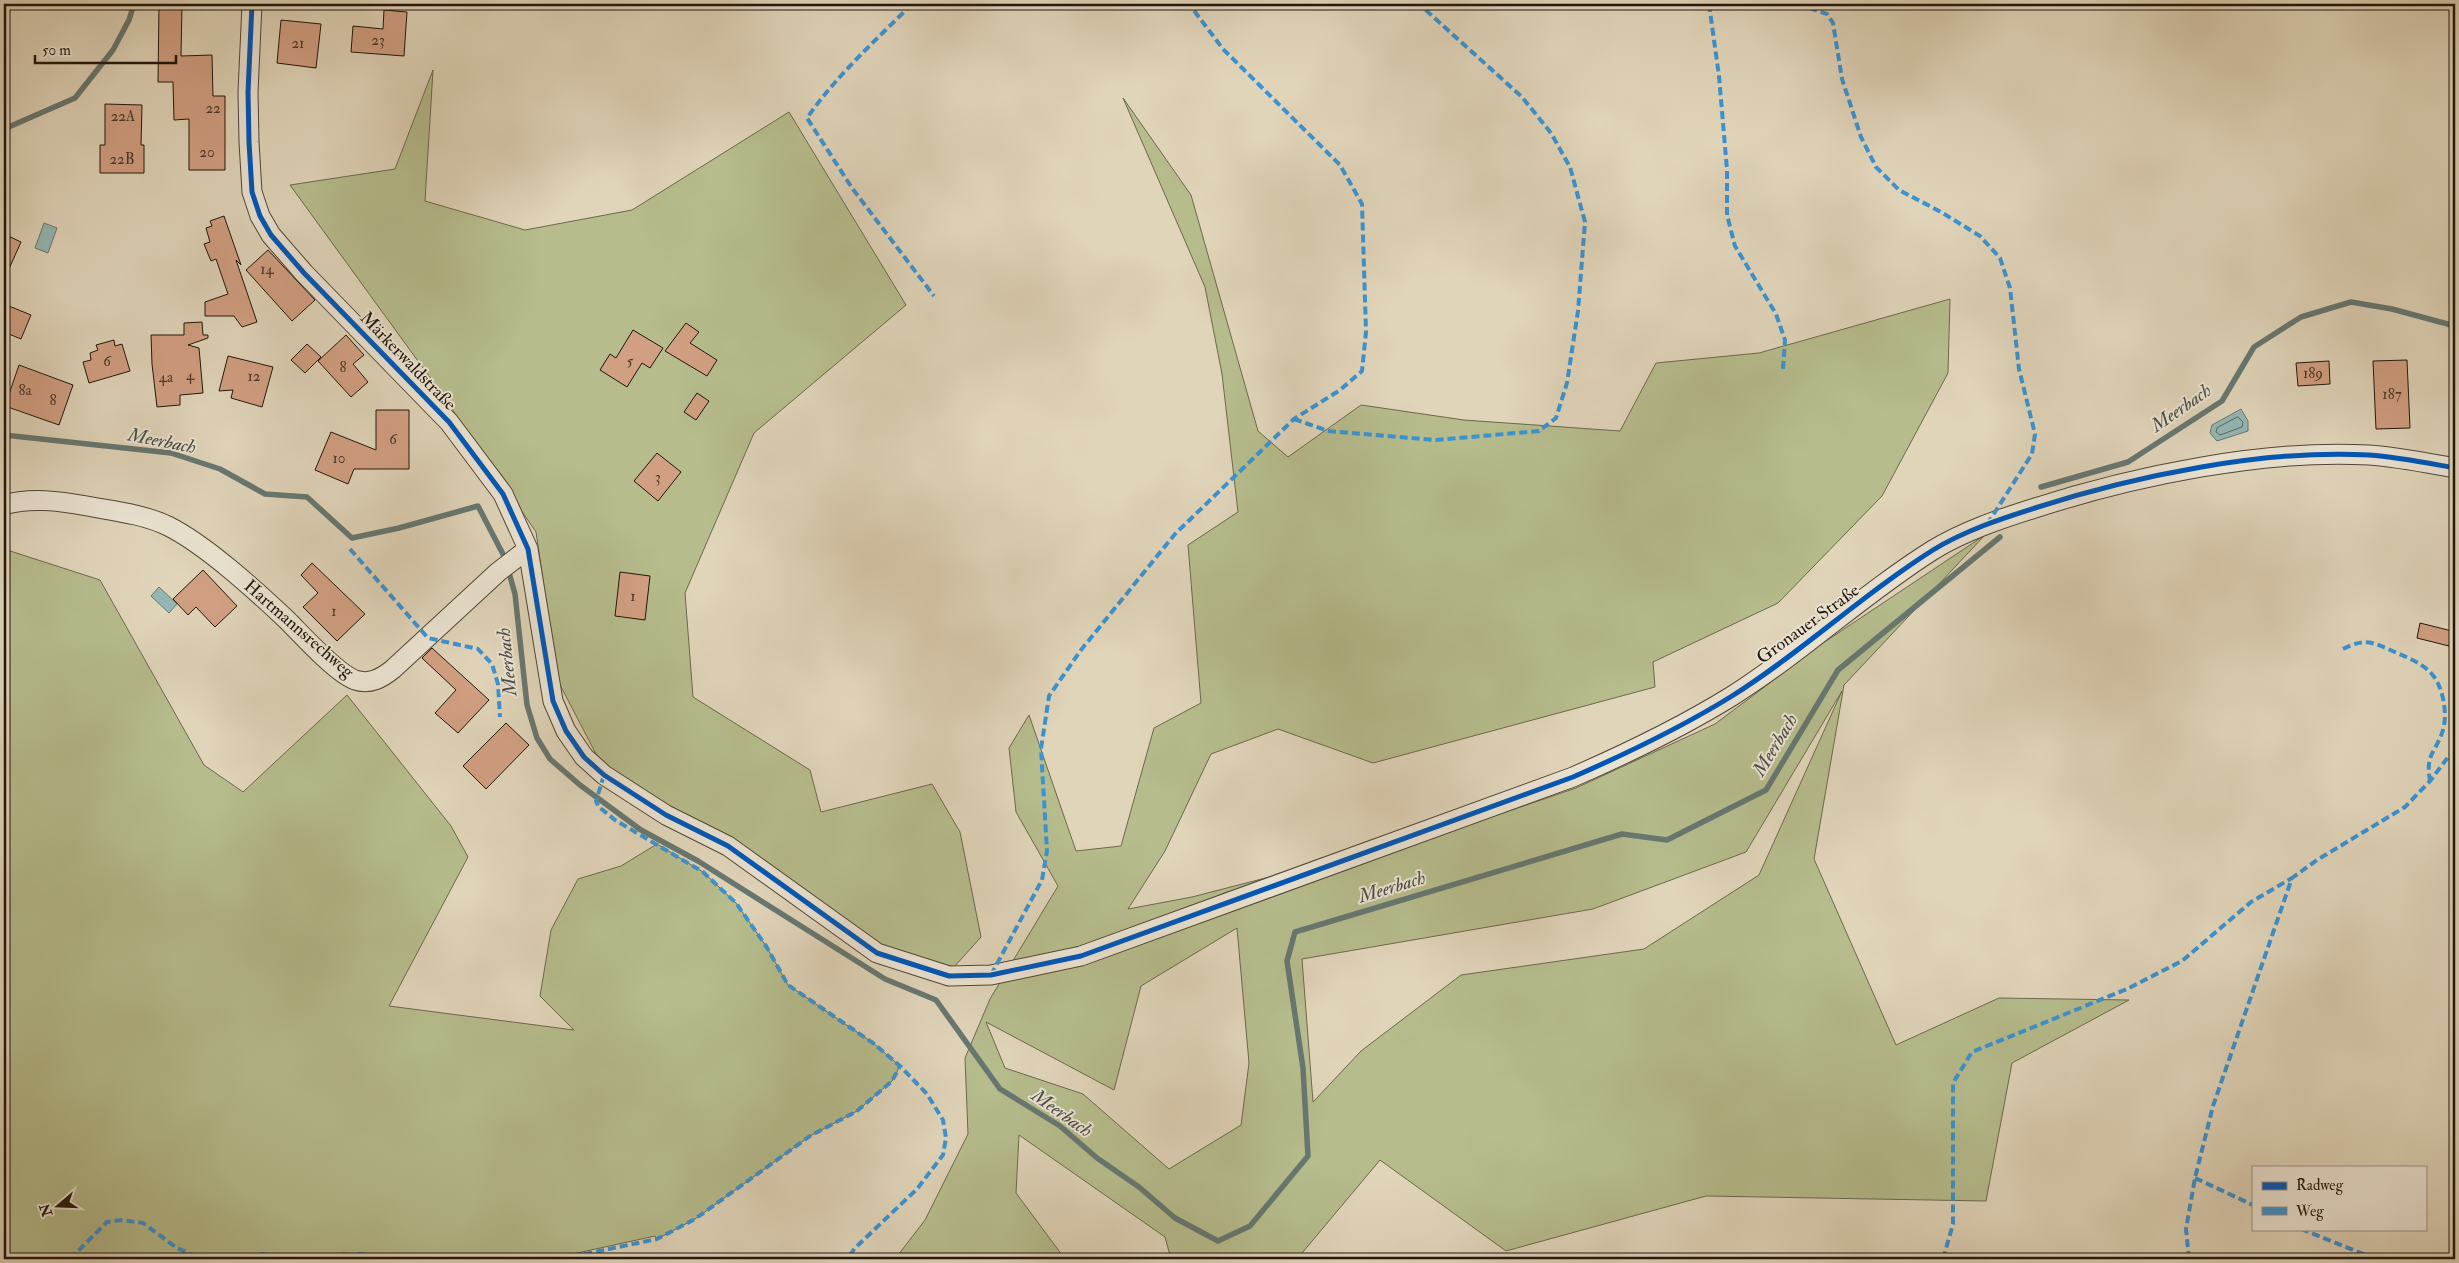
<svg xmlns="http://www.w3.org/2000/svg" width="2459" height="1263" font-family="'IM FELL Double Pica',serif">
<style>
.green{fill:#b6bc8c;stroke:#6b694c;fill-rule:evenodd}
.water{fill:#94b7b4;stroke:#667771}
.lines{fill:none;stroke-linecap:round;stroke-linejoin:round}
.shore{stroke:#5a6660;stroke-width:1}
.stream{stroke:#667771;stroke-width:5.5}
.building{fill:#d19f81;stroke:#20160c}
.minor-casing{stroke:#504637;stroke-width:21}
.minor{stroke:#ebe3d2;stroke-width:19}
.quiet{stroke:#3a93d2;stroke-width:4;stroke-dasharray:8 4;stroke-linecap:butt}
.cycleway-casing{stroke:#ebe3d2;stroke-width:8}
.cycleway{stroke:#0057b8;stroke-width:5}
.labels{text-anchor:middle;dominant-baseline:central;stroke-width:4;stroke-linejoin:round;paint-order:stroke}
.number-label{font-size:15px;fill:#4c3829}
.street-label{font-size:18px;fill:#20160c;stroke:#ebe3d2}
.water-label{font-size:19px;font-style:italic;fill:#494e47;stroke:#ebe3d2}
</style>
<rect width="100%" height="100%" fill="#e0d4b9"/>
<filter id="stains"><feTurbulence type="fractalNoise" baseFrequency=".004" numOctaves="4"/><feColorMatrix values="0 0 0 0 .2 0 0 0 0 .09 0 0 0 0 .02 0 0 0 .5 -.17"/></filter>
<radialGradient id="worn" r=".72"><stop offset=".6" stop-color="#630" stop-opacity="0"/><stop offset="1" stop-color="#630" stop-opacity=".3"/></radialGradient>
<path class="green" d="M433,70L425,201L525,230L632,210L789,112L906,305L754,433L685,593L693,697L810,770L821,812L932,784L960,832L981,937L954,967L885,947L774,872L609,779L557,679L536,532L439,390L290,185L395,169Z
M1123,98L1191,195L1258,431L1288,457L1361,405L1464,420L1620,431L1656,363L1759,353L1950,299L1948,373L1882,496L1778,603L1653,662L1655,687L1373,763L1278,729L1211,754L1165,851L1128,909L1192,897L1459,828L1576,788L1715,724L1823,643L1985,535L1844,685L1814,859L1896,1045L1999,998L2129,1000L2012,1063L1986,1201L1706,1196L1506,1251L1380,1160L1297,1259H1171L1165,1237L1019,1135L1016,1193L1065,1259H895L925,1220L968,1134L965,1058L990,999L1058,886L1016,812L1009,748L1029,715L1076,851L1121,846L1154,728L1201,703L1188,545L1238,512L1222,374L1205,287ZM1842,691L1759,875L1644,949L1461,975L1361,1051L1313,1102L1302,959L1593,909L1746,852ZM1237,928L1249,1063L1241,1125L1169,1169L1083,1094L1005,1068L986,1022L1114,1090L1141,986Z
M4,549L100,580L204,765L243,792L347,695L451,826L468,857L389,1006L574,1030L540,996L551,930L578,879L621,866L657,844L703,872L736,903L766,946L788,985L873,1043L900,1066L892,1081L857,1111L810,1136L695,1219L657,1239L655,1236L550,1259H443L343,1253L315,1259H4Z"/>
<path class="water" d="M44,223L57,228L48,253L35,248Z
M2241,409L2248,421V431L2217,441L2210,433L2212,425Z
M159,587L177,604L169,613L151,596Z"/>
<g class="lines">
<path class="shore" d="M2238,417L2243,422L2242,427L2220,435L2216,432L2217,428Z"/>
<path class="stream" d="M4,129L75,98L113,50L129,20L134,4
M4,435L171,453L220,469L265,494L307,497L352,538L399,528L478,506L506,560
M2041,487L2128,462L2222,401L2254,347L2301,317L2351,302L2392,309L2455,326
M508,569L515,594L527,705L537,738L550,759L580,785L641,830L698,861L885,979L936,1000L1000,1089L1060,1126L1097,1158L1139,1187L1175,1218L1218,1241L1250,1226L1308,1156L1303,1068L1287,961L1295,932L1622,834L1667,840L1766,790L1838,670L2000,537"/>
</g>
<path class="building" d="M159,4H182L181,56L212,55L213,96H225V170H189V119L174,120L173,82H158Z
M384,10L407,12L404,56L351,52L353,26L383,29Z
M281,20L321,24L316,68L277,63Z
M105,104L142,105L141,145H144V173H100V145H105Z
M224,216L241,265L236,260L257,322L242,327L234,316H205V302L228,294L216,259L211,261L204,244L210,242L206,228L212,226L210,221Z
M4,234L21,242L4,280Z
M268,250L315,300L292,321L246,270Z
M4,304L31,315L21,339L4,332Z
M202,322L203,335H208V338L188,345L199,348L203,393L180,395V405L157,407L152,364L151,335H184V323Z
M686,323L699,332L690,343L717,360L707,376L665,351Z
M633,330L663,348L650,368L642,363L627,387L600,370L610,354L616,358Z
M346,335L364,355L353,364L368,382L351,397L318,361Z
M114,340L115,346L122,344L130,371L89,383L83,362L91,360L90,353L98,350L96,345Z
M307,344L321,357L305,373L291,360Z
M228,356L273,367L262,407L231,398L233,390L219,391Z
M2407,360L2410,428L2376,429L2373,361Z
M2329,361L2330,384L2298,386L2296,363Z
M19,365L73,385L59,425L5,406Z
M697,393L709,401L696,420L684,412Z
M376,410H409V469H354L348,484L315,470L331,432L376,450Z
M657,453L681,472L658,501L634,481Z
M312,563L365,614L337,641L303,607L318,593L301,575Z
M203,570L237,606L215,627L196,607L188,615L173,599Z
M620,572L650,576L645,620L615,616Z
M2420,623L2452,631L2449,646L2417,638Z
M432,648L489,700L458,733L435,713L456,690L422,658Z
M506,723L529,745L486,789L463,766Z"/>
<g class="lines">
<defs>
<path id="minor" d="M252,4L248,92L249,142L252,192L260,216L271,235L304,273L449,422L503,494L528,549L553,701L566,731L584,757L604,775L666,815L728,846L877,953L949,976L991,975L1081,956L1573,777C1628,753 1682,727 1732,696C1802,652 1863,594 1933,550C1964,531 2000,519 2035,508C2134,476 2265,449 2369,455C2398,457 2427,463 2455,468
M4,505C30,497 60,501 87,506C114,511 143,514 168,526C206,545 255,590 287,620C302,635 336,673 355,680C370,685 382,678 393,669L498,572L528,549"/>
</defs>
<use href="#minor" class="minor-casing"/>
<use href="#minor" class="minor"/>
<path class="quiet" d="M912,4C875,41 837,75 807,118L852,188L934,296
M1709,4L1719,76L1727,170V215L1735,246L1776,314L1785,340L1783,369
M1798,4L1827,14L1833,23L1842,79L1861,137L1876,167L1899,190L1941,212L1980,236L2000,258L2010,288L2019,369L2035,434L2032,454L1988,523
M1294,419L1328,431L1436,440L1539,431L1556,418L1567,383L1578,311L1585,222L1570,167L1551,133L1522,97L1419,4
M350,549L428,638L478,649L492,664L498,684L500,717
M2343,649C2366,637 2374,643 2397,653C2409,658 2421,663 2430,672C2443,684 2448,714 2443,730C2436,753 2425,753 2430,781
M604,775L596,801L599,807L615,820L703,872L736,903L766,946L788,985L873,1043L900,1066L927,1094L943,1120L946,1138L943,1155L917,1189L855,1248L847,1259
M991,975L1042,880L1047,851L1041,749L1049,696L1081,650L1175,534L1294,419L1340,390L1362,371L1366,332L1362,204L1340,165L1223,49L1189,4
M2195,1178L2253,1205
M2301,1229L2376,1259
M70,1259L107,1222L121,1220L143,1223L177,1248L200,1258L229,1259L262,1254L284,1259
M322,1259L359,1254L440,1259
M561,1259L657,1239L695,1219L810,1136L857,1111L892,1081L900,1066
M1943,1259L1953,1224V1083L1972,1052L2127,989L2182,961L2251,902L2292,878
M2189,1259L2186,1229L2195,1178L2213,1106L2292,878L2317,860L2405,807L2430,781L2455,748"/>
<defs>
<path id="cycleway" d="M252,4L248,92L249,142L252,192L260,216L271,235L304,273L449,422L503,494L528,549L553,701L566,731L584,757L604,775L666,815L728,846L877,953L949,976L991,975L1081,956L1573,777C1628,753 1682,727 1732,696C1802,652 1863,594 1933,550C1964,531 2000,519 2035,508C2134,476 2265,449 2369,455C2398,457 2427,463 2455,468"/>
</defs>
<use href="#cycleway" class="cycleway-casing"/>
<use href="#cycleway" class="cycleway"/>
</g>
<g class="labels">
<g class="number-label">
<text x="378" y="40">23</text>
<text x="298" y="43">21</text>
<text x="213" y="108">22</text>
<text x="123" y="116">22A</text>
<text x="207" y="152">20</text>
<text x="122" y="159">22B</text>
<text x="267" y="269">14</text>
<text x="107" y="361">6</text>
<text x="630" y="361">5</text>
<text x="343" y="367">8</text>
<text x="2313" y="373">189</text>
<text x="190" y="375">4</text>
<text x="254" y="376">12</text>
<text x="166" y="377">4a</text>
<text x="25" y="390">8a</text>
<text x="2392" y="394">187</text>
<text x="53" y="400">8</text>
<text x="393" y="439">6</text>
<text x="339" y="458">10</text>
<text x="658" y="477">3</text>
<text x="633" y="596">1</text>
<text x="334" y="611">1</text>
</g>
<g class="street-label">
<text transform="translate(408 361) rotate(46)">Märkerwaldstraße</text>
<text transform="translate(1808 624) rotate(-36)">Gronauer Straße</text>
<text transform="translate(299 629) rotate(41)">Hartmannsrechweg</text>
</g>
<g class="water-label">
<text transform="translate(2181 408) rotate(-35)">Meerbach</text>
<text transform="translate(162 441) rotate(11)">Meerbach</text>
<text transform="translate(507 662) rotate(-96)">Meerbach</text>
<text transform="translate(1775 745) rotate(-59)">Meerbach</text>
<text transform="translate(1392 887) rotate(-17)">Meerbach</text>
<text transform="translate(1062 1113) rotate(35)">Meerbach</text>
</g>
</g>
<rect width="2459" height="1263" fill="none" stroke="#e0d4b9" stroke-width="20"/>
<rect x="5" y="5" width="2449" height="1253" fill="none" stroke="#20160c" stroke-width="2.5"/>
<rect x="10" y="10" width="2439" height="1243" fill="none" stroke="#20160c"/>
<rect x="2252" y="1166" width="175" height="65" fill="#ebe3d2" stroke="#9a9183"/>
<rect x="2262" y="1182" width="25" height="8" fill="#0057b8" stroke="#9a9183"/>
<text x="2296" y="1190" font-size="15" fill="#20160c">Radweg</text>
<rect x="2262" y="1207" width="25" height="8" fill="#3a93d2" stroke="#9a9183"/>
<text x="2296" y="1216" font-size="15" fill="#20160c">Weg</text>
<g transform="translate(58 1206) rotate(251)" stroke="#ebe3d2" stroke-width="4" paint-order="stroke">
<path d="M0-4L9 19L0 12L-9 19Z" fill="#20160c"/>
<text y="-8" font-size="14" font-weight="bold" text-anchor="middle" fill="#20160c">N</text>
</g>
<path d="M35 55v8h141v-8" fill="none" stroke="#20160c" stroke-width="2.5"/>
<text x="42" y="55" font-size="15" fill="#20160c" stroke="#ebe3d2" stroke-width="4" paint-order="stroke">50 m</text>
<rect width="100%" height="100%" filter="url(#stains)"/>
<rect width="100%" height="100%" fill="url(#worn)"/>
</svg>
